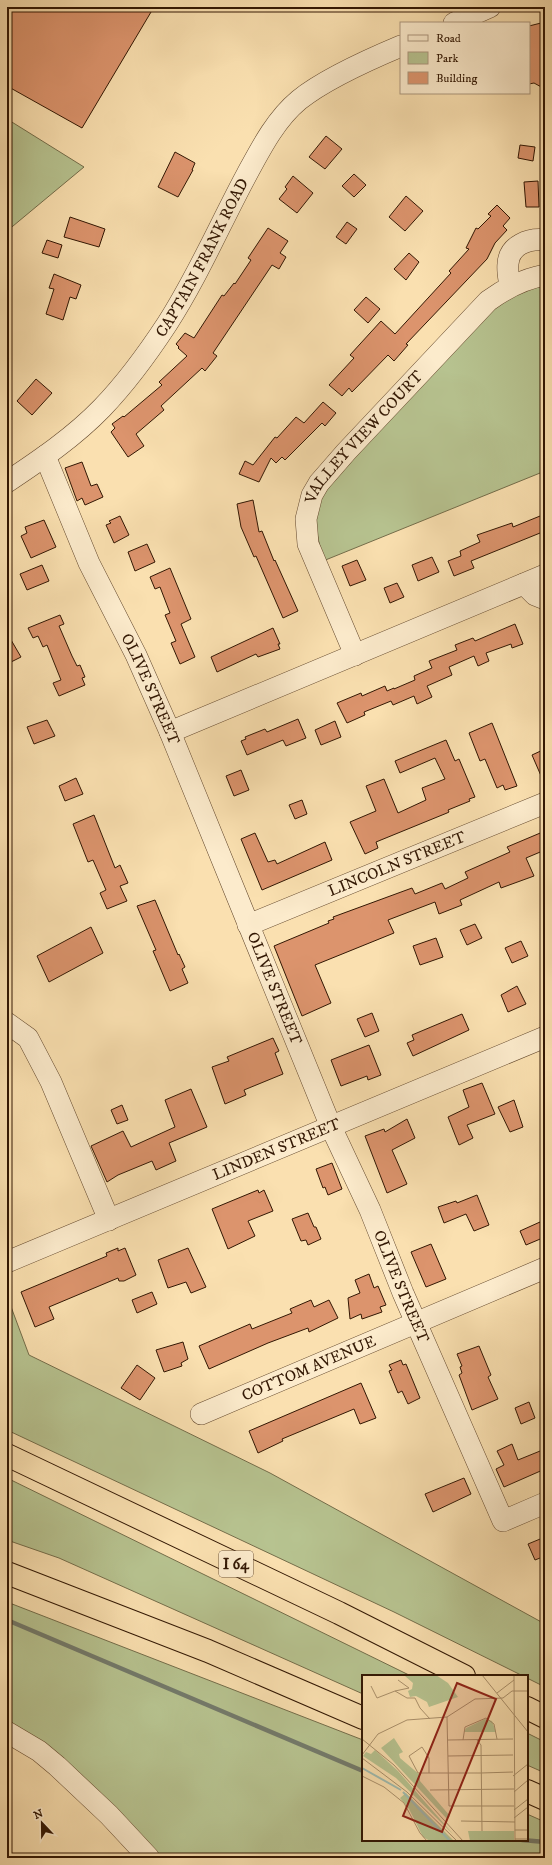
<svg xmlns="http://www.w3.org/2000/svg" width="552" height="1865" font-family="'IM FELL DW Pica',serif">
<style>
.green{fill:#b7c390;stroke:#746d4a}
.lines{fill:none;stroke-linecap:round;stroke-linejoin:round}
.stream{stroke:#737a6b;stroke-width:4.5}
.building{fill:#dc946d;stroke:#321703}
.minor-casing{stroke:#64492e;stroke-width:22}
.highway-casing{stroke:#321703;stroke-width:24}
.minor{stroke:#fcebcc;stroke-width:21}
.highway{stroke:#fae0b0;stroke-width:22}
.labels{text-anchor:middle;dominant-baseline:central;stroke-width:3.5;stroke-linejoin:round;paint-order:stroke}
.shield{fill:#fcebcc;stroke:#6f573f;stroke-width:1}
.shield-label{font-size:15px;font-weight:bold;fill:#321703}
.street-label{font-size:16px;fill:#321703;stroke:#fcebcc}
.inset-river{fill:none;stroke:#9fbcb1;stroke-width:2}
.inset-road{fill:none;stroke:#aa906b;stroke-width:1}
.view{fill:#8f2418;fill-opacity:0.15;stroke:#8f2418;stroke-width:2}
.inset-edge{fill:none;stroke:#321703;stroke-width:2}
</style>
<rect width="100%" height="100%" fill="#fae0b0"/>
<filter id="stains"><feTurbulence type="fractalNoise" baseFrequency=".005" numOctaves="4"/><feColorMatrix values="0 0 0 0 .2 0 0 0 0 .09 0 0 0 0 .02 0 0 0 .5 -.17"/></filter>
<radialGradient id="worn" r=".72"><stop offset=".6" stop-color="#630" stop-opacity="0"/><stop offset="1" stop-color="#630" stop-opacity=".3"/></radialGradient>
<path class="green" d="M7,119L84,167L7,231Z
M545,285V471L323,561L315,524L322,494L488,311L513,294Z
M7,1296L29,1355L270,1473L545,1624V1687L527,1678V1676H523L394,1612L7,1430Z
M7,1478L411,1676H363V1694L59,1558L7,1540Z
M7,1602L363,1740V1840H527V1814L545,1822V1858H156L7,1727Z
M527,1733L545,1742V1773L527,1765Z"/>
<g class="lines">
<path class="stream" d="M7,1620L363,1771
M522,1840L545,1842"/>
</g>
<path class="building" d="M7,7H154L82,128L7,86Z
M545,22V89L534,83L529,84V26Z
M326,136L342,149L325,169L309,157Z
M520,145L535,147L533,161L518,158Z
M175,152L195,163L192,170H193L178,197L158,187Z
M354,174L366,185L354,197L342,186Z
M293,176L313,193L297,213L279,199L287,189L285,187Z
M538,181L539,207H526L524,182Z
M406,196L423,211L405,231L389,217Z
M497,205L510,218L503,226L507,230L495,243L487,259L406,344L408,345L394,361L388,355L352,392L349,388L342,396L329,385L354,358L350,355L381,321L395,334L451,273L449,271L469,249L466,248L476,228L478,229L491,216L488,214Z
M70,217L105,229L99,247L64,237Z
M347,222L357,229L346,244L336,237Z
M268,228L288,241L280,253L286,257L279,269L272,265L213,353L217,356L205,371L202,368L161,406L164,410L136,434L144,446L128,457L111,432L115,428L112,424L123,416L124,417L162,385L159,382L187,356L178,348L179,347L176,344L185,333L194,338L222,295L224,296L234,283L235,284L251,260L248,258Z
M47,240L62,245L58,258L42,253Z
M409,253L419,262L406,280L394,269Z
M54,274L81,285L76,299L70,297L63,320L46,314L54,289L49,288Z
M366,297L380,309L368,323L354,310Z
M36,379L52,393L32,415L17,401Z
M323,402L336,413L325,426L322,423L285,460L282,457L276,463L271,458L259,482L239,474L245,461L253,465L275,437L277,438L296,417L304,423Z
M82,462L91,486L97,484L103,497L85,505L82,498L77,501L65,468Z
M253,500L259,532L262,531L274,561L275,560L298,611L283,618L256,556L254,557L241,527L237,504Z
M545,514V531L471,561L474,568L454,576L448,561L461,556L460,551L480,542L477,535L512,523L513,527Z
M120,516L129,535L114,543L106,525L111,523L109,521Z
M44,520L56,547L31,558L21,536L27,533L25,527Z
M147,544L155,562L135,571L128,552Z
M432,557L439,572L418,581L412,565Z
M357,560L366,580L350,586L342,566Z
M42,565L49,581L27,590L20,574Z
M170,568L191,619L181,624L195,657L180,664L171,643L176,641L165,615L170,613L160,587L155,589L150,577Z
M397,583L404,597L390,603L384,588Z
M60,615L64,624L59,626L72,656L77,666L80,665L85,677L82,678L85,685L59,696L53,683L61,680L47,645L43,647L38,636L33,638L28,628Z
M515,624L523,644L512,648L511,644L486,653L489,661L478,666L474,656L449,667L452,675L427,686L432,697L417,704L414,696L393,705L391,701L364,712L365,715L347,723L337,703L361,693L362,696L385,686L387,691L394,688V689L415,680L414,676L432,668L429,661L457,650L455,645L473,638L475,641Z
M273,628L280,644H278L280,649L258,657L256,654L217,672L211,657Z
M7,633L21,657L7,664Z
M298,719L306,738L286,746L283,740L247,755L241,741L246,739L245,737L265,729L267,732Z
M47,720L55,736L34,744L27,727Z
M335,721L341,737L321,745L315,730Z
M492,723L517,786L505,790L503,785L497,788L485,759L480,761L469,733Z
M446,740L455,761L459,759L475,797L469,799L470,801L448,810L449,812L447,813L376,842L378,848L365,854L350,822L376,811L366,786L384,779L398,813L426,800L422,788L445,779L435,758L400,773L395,761Z
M545,749V785L532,755Z
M241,770L249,790L234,796L226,776Z
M76,778L83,794L65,801L59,786Z
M302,800L307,814L295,819L289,805Z
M94,815L115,868L120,865L128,883L120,886L127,901L107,909L100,893L106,890L93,860L88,862L73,824Z
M545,831V850L526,858L534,876L501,888L499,882L460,900L462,905L439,914L435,902L388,920L394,933L315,965L331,1003L302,1016L274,946L329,923L328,921L334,919L333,917L412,888L415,894L442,883L445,889L468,878L465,872L510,852L507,847Z
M255,833L268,862L275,860L277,864L325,842L332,860L262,890L241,839Z
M155,900L178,955L179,954L185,967L182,969L188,983L170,991L153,951L156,950L137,906Z
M475,924L482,938L467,945L460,930Z
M91,927L103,953L49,982L37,956Z
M436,938L443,957L420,965L413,946Z
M521,941L528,956L512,963L505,948Z
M517,986L526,1004L508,1012L501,995Z
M372,1013L379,1031L365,1037L357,1019Z
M462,1014L469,1030L413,1056L407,1043L414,1040L412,1035Z
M273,1038L279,1051L275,1053L283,1074L244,1090L246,1095L225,1104L212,1067L229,1061L227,1057Z
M369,1045L381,1075L368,1080L367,1076L341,1086L331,1060Z
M482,1083L495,1114L467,1125L473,1138L459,1145L448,1117L469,1107L463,1090Z
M191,1089L207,1127L169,1143L176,1161L156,1170L152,1161L118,1175L107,1182L91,1146L123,1131L131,1147L175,1127L165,1100Z
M514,1100L523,1127L510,1132L498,1107Z
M122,1105L128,1120L117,1124L111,1110Z
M407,1119L415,1138L392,1150L407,1184L387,1193L365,1136L384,1129L385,1132Z
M332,1163L342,1189L328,1195L325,1187L323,1188L316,1169Z
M258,1190L259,1193L264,1190L273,1211L248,1221L255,1236L228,1249L212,1209Z
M477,1195L489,1225L474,1231L466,1214L444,1223L438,1207L456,1201L457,1203Z
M308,1213L314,1227H316L321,1239L308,1245L306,1240L301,1241L292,1219Z
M540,1222L545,1237L526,1245L520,1231Z
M431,1244L446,1279L426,1287L411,1252Z
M118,1248V1251L125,1248L136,1275L124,1281H119L118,1278L49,1307L54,1319L35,1327L21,1292L107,1256L106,1253Z
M188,1248L206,1287L191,1293L186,1282L168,1288L158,1260Z
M369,1274L374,1288L378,1286L386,1305L380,1307L382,1312L362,1319L361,1314L350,1319L348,1298L360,1293L355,1280Z
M152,1292L157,1304L137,1313L132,1300Z
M311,1300L314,1307L329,1300L338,1318L309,1332L308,1328L268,1343L209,1369L199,1346L250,1324L252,1329L292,1313L290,1309Z
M183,1342L188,1359L181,1363L182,1366L164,1372L156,1350Z
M479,1346L491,1375L488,1377L498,1399L472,1410L459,1375L462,1373L460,1367L462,1366L457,1354Z
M401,1360L403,1365L406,1364L420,1398L408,1404L402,1391L398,1393L389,1371L392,1370L389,1365Z
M137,1365L155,1378L140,1400L121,1388Z
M361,1383L376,1418L360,1424L354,1409L282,1439L283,1441L258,1453L249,1431Z
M529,1402L535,1418L521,1424L515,1408Z
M512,1444L518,1460L545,1449V1469L504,1487L496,1469L504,1465L497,1451Z
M464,1478L471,1494L433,1512L425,1494Z
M545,1537V1556L535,1560L528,1544Z"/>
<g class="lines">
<defs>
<g id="minor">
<path d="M454,23L490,7"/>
<path d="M510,286C509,279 507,271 508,264C509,245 529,238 545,240"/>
<path id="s1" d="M45,456L89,563L136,655L170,732L331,1127L370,1210L403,1293L503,1521L545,1503"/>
<path id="s2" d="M7,482C40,460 74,437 102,408C127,382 148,353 167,324C198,276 220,224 247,174C261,148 276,119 299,100C325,79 370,59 401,46"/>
<path d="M524,584L535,595L545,599"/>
<path id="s3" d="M355,655L308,544L306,519L312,495L319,483L346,452L488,301C506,288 523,279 545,275"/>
<path d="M170,732L545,575"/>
<path id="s4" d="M248,925L545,803"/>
<path d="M7,1023L28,1038L51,1082L109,1220"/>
<path id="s5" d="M7,1262L545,1037"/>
<path id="s6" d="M201,1414L545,1268"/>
<path d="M7,1732L39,1751L57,1766L109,1815L149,1858"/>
</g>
<path id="highway" d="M7,1455L339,1613L464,1676
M7,1573L208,1651L363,1718
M527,1708L545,1717
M527,1791L545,1799"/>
</defs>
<use href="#minor" class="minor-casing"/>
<use href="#highway" class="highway-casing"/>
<use href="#minor" class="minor"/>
<use href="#highway" class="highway"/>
</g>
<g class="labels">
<rect class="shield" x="219" y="1551" width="34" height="26" rx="3"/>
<g class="shield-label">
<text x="236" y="1564">I 64</text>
</g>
<g class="street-label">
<text stroke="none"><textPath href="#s2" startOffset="302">CAPTAIN FRANK ROAD</textPath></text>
<text stroke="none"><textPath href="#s3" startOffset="248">VALLEY VIEW COURT</textPath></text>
<text stroke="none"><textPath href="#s1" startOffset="256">OLIVE STREET</textPath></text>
<text stroke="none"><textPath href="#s4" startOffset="161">LINCOLN STREET</textPath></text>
<text stroke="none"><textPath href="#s1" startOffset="580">OLIVE STREET</textPath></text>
<text stroke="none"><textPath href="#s5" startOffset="292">LINDEN STREET</textPath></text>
<text stroke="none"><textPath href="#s1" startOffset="904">OLIVE STREET</textPath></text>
<text stroke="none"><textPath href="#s6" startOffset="117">COTTOM AVENUE</textPath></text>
</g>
</g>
<g transform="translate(362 1675)">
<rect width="166" height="166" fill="#fae0b0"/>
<path d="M53,0H74L86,8L96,22L67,32L65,27L54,21L48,22L46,16L50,14L51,8L43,1ZM123,44L130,46L134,57H102L104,53ZM32,63L41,77L37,79L38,83L58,100V106L88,141L85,144L19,73ZM13,75L36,96L91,159L34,103L1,81L4,77L9,79ZM44,118L92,166H68L61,162L47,134L38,123ZM106,156H152V166H108Z" fill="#b7c390"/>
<path class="inset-river" d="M0,93L39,115M41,117L88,166"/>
<path class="inset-road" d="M120,0L166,57M152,0L153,166M9,11L15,23L33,16L45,23H53L58,33L68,44M33,16L47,13L36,5M135,18L152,5M85,42L87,131H152M0,64L32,90L101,166M86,65L151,64M101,65L103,52L124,43L132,49L135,64M115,65L119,70L120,156M0,80L16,59L45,45L85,42L113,24L141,23L150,16H166M86,81L151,80M0,83L45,117L95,166M67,98V83L60,72L47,81L56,98H119L151,97M0,101L22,112L42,128L58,158L65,166M151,101L166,89M68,115L152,114M152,117L166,105M152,135L166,124M152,143L166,132M99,146L153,147M153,155H166M153,164H166"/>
<path class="view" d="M95,8L134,24L80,157L41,141Z"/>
<rect width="166" height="166" class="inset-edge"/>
</g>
<rect width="552" height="1865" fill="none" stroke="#fae0b0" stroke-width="24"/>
<rect x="8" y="8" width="536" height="1849" fill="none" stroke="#321703" stroke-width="2"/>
<rect x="12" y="12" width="528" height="1841" fill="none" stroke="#321703"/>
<rect x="400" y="22" width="130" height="72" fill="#fcebcc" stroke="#ab967c"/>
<rect x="408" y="35" width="20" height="6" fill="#fcebcc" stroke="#ab967c"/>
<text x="436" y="42" font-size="12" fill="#321703">Road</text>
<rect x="408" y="52" width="20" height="12" fill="#b7c390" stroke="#ab967c"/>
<text x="436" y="62" font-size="12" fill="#321703">Park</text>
<rect x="408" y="72" width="20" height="12" fill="#dc946d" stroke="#ab967c"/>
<text x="436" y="82" font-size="12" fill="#321703">Building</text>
<g transform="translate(42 1823) rotate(338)" stroke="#fcebcc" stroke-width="3" paint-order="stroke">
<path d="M0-3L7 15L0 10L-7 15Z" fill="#321703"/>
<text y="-6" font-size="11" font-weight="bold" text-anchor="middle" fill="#321703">N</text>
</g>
<rect width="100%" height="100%" filter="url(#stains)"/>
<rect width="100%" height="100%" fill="url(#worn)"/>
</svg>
